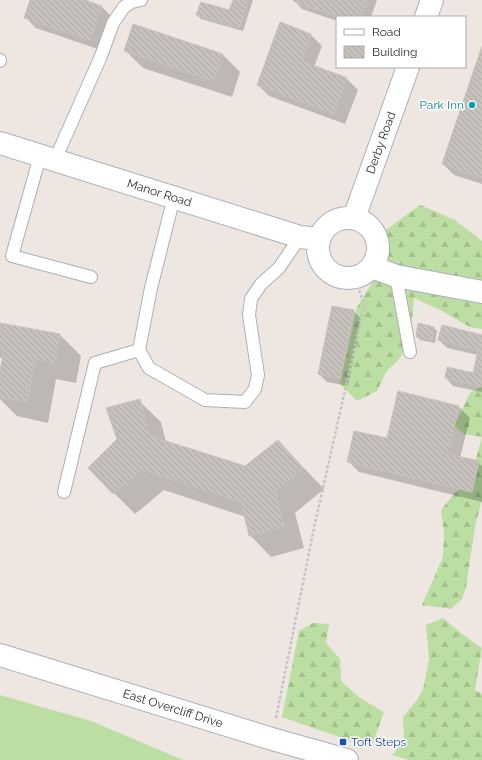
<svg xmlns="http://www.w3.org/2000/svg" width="482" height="760" font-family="Raleway,sans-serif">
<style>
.grass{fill:#bcdea2}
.forest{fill:url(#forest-firs)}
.shadow{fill:#0003}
.building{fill:url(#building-back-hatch);stroke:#c8c2ba}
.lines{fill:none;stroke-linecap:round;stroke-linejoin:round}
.service-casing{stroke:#adb0b7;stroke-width:14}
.minor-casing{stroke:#adb0b7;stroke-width:24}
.path{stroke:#c4c4c4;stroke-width:2.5;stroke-dasharray:3 2;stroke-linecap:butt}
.service{stroke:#fff;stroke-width:12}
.minor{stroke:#fff;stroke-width:22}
.culture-dot{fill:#0f9aa8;stroke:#fff;stroke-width:1.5}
.transit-dot{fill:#1a4fb4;stroke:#fff;stroke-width:1.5}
.labels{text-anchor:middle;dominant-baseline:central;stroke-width:3;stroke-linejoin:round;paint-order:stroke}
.culture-label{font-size:12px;fill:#0d838f;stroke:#fff;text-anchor:end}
.street-label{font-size:12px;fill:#2d2d2d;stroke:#fff}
.transit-label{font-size:12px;fill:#164399;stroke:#fff;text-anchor:start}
</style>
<defs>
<pattern id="forest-firs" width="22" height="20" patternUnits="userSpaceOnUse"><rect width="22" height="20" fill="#bcdea2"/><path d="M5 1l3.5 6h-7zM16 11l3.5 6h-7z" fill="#a2bf8c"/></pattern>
<pattern id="building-back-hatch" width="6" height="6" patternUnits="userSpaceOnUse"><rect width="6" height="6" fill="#c6c1bc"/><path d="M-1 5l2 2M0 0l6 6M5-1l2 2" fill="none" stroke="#aaa6a2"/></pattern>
</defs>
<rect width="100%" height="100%" fill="#ede6e1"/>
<path class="grass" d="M0,695L91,721L183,760H0Z"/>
<path class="forest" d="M420,205L455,220L482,241V289L388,268L386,257V230Z
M375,273L482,300V329L470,327L440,310L414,298L411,329L401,357L386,372L377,391L357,401L340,384L357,307L372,283Z
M482,386V499L475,527L466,587L462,599L451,609L422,605L443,557L444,534L441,510L454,494L470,480L482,437L464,434L454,426L470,393Z
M443,618L462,634L482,648L475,690L482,694V760H409L392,755L404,741L403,717L417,700L423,689L429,660L426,625Z
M313,623L329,624L326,643L340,659L341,681L360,698L384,712L371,748L282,717L299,631Z"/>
<path class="shadow" d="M31,0H82L101,6L112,17L101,50L36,28L25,17Z
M234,0H253L243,31L201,19L197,15L230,11Z
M295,0H377L371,17H337V21L302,9L295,1Z
M280,24L311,35L322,46L314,67L347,79L358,90L345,124L269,96L258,85Z
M482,49V184L454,175L443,164Z
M126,51L223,55L240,72L232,97L143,68Z
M333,307L354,311L361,319L348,386L327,382L319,374Z
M0,324L60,335L81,356L76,383L56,379L48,423L17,416L0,399V377L3,360L0,357Z
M434,328L437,331L435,343L420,340L417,336Z
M482,336V392L453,386L446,378L473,374L478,355L447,348L439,340Z
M139,401L161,422L166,442L245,467L278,441L324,489L295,513L304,548L271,557L250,535L246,517L164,490L135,514L89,468L118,439Z
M459,407L470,418L460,458L478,462L482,466V502L359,472L348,461Z"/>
<path class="building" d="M30,0H85L102,6L90,40L24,18Z
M233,0H248L239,28L196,15L201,2L229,10Z
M294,0H367L361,17H337L293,1Z
M280,22L311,34L302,61L347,78L334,114L257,85Z
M133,24L223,54L214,81L124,51Z
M482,46V178L442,164Z
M332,306L354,310L340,379L318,374Z
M0,323L60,334L55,363L36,359L27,402L0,397V371L4,350L0,349Z
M418,323L434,327L432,340L416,337Z
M442,325L482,335V387L445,378L447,367L473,373L478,350L438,340Z
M398,391L459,406L448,454L479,461L472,492L347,462L354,431L387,438Z
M140,399L150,436L245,466L278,440L303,468L275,492L284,527L249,536L241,502L142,470L113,494L88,468L117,439L106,408Z"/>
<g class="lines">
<defs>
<path id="service" d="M0,61V60
M40,156L12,256L91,277
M55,160L101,56L113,23L124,7L132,2L141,0
M174,197L151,288L139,350L149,368L205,400L245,402L255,389L258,375L249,315L251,299L261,284L279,268L300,237
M396,276L410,352
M64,492L95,363L139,350"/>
<g id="minor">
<path d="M426,17L432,0"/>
<path id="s1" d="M0,143L300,237L319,239"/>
<circle cx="348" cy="248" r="30"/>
<path id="s2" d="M354,218L408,67"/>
<path d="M372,267L396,276L482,292"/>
<path id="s3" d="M0,655L272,739L347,760"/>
</g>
</defs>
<use href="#service" class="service-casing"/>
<use href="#minor" class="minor-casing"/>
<path class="path" d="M276,718L314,528L364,306L357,282"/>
<use href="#service" class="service"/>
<use href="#minor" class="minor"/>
</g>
<circle class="culture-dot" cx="472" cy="105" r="4"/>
<rect class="transit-dot" x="339" y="738" width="8" height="8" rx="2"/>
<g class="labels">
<g class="culture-label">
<text x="464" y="105">Park Inn</text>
</g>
<g class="street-label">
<text stroke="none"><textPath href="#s2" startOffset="80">Derby Road</textPath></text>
<text stroke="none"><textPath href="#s1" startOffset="167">Manor Road</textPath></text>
<text stroke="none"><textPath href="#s3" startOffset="181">East Overcliff Drive</textPath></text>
</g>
<g class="transit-label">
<text x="351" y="742">Toft Steps</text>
</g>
</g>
<rect x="336" y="16" width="130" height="52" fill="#ffffff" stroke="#ababab"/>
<rect x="344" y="29" width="20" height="6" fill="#ffffff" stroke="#ababab"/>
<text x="372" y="36" font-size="12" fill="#2d2d2d">Road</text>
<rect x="344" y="46" width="20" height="12" fill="url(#building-back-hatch)" stroke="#ababab"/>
<text x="372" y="56" font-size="12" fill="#2d2d2d">Building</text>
</svg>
